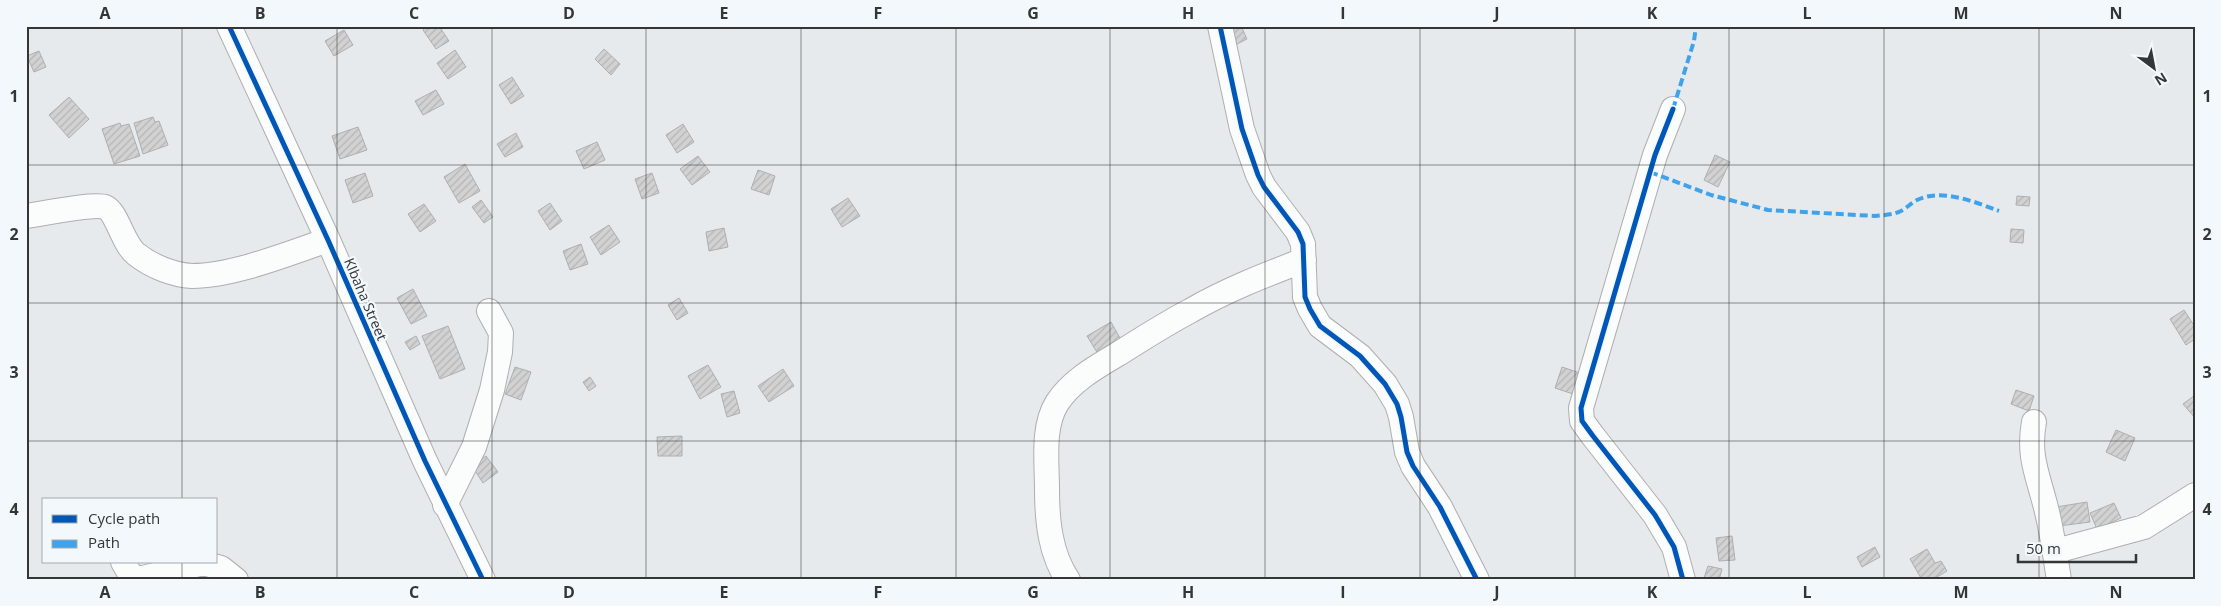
<svg xmlns="http://www.w3.org/2000/svg" width="2221" height="606" font-family="'Open Sans',sans-serif">
<style>
.building{fill:url(#building-hatch);stroke:#aeafb0}
.lines{fill:none;stroke-linecap:round;stroke-linejoin:round}
.minor-casing{stroke:#adafb1;stroke-width:26}
.minor{stroke:#fbfcfc;stroke-width:24}
.quiet{stroke:#3ea3ec;stroke-width:4;stroke-dasharray:8 4;stroke-linecap:butt}
.cycleway-casing{stroke:#f2f8fb;stroke-width:8}
.cycleway{stroke:#0057b8;stroke-width:5}
.grid{fill:none;stroke:#333637;stroke-width:1;stroke-opacity:0.55}
.labels{text-anchor:middle;dominant-baseline:central;stroke-width:4.5;stroke-linejoin:round;paint-order:stroke}
.street-label{font-size:14px;fill:#333637;stroke:#f2f8fb}
.neatline{fill:none;stroke:#333637;stroke-width:2}
.grid-label{font-size:16px;text-anchor:middle;font-weight:bold;fill:#333637}
</style>
<defs>
<pattern id="building-hatch" width="6" height="6" patternUnits="userSpaceOnUse" patternTransform="scale(1.25)"><rect width="6" height="6" fill="#d2d2d3"/><path d="M-1 1l2-2M0 6l6-6M5 7l2-2" fill="none" stroke="#b5b5b6"/></pattern>
</defs>
<rect width="100%" height="100%" fill="#e7eaec"/>
<path class="building" d="M428,26H439L449,41L436,49L423,30Z
M1235,26H1241L1247,39L1237,44L1230,29Z
M344,30L353,45L334,56L325,41Z
M604,49L620,64L611,75L595,59Z
M455,50L466,67L448,79L437,63Z
M39,51L46,67L34,72L27,56Z
M512,77L524,96L511,104L499,85Z
M436,90L444,104L423,115L415,101Z
M69,97L89,119L69,138L49,115Z
M153,117L155,122L159,121L168,145L143,154L134,123Z
M120,123L121,126L129,124L140,156L114,164L102,129Z
M683,124L694,142L677,153L666,135Z
M358,127L367,150L340,159L332,136Z
M516,133L523,147L505,157L497,144Z
M597,142L605,160L584,169L576,151Z
M1715,155L1730,162L1718,187L1704,180Z
M698,156L710,172L692,185L680,169Z
M465,164L480,191L459,203L444,177Z
M758,170L775,176L769,195L751,189Z
M365,173L373,196L353,203L345,180Z
M652,173L659,193L642,199L635,179Z
M2017,196L2030,197L2029,206L2016,205Z
M848,198L860,216L842,227L831,209Z
M481,200L493,217L484,223L472,207Z
M550,203L562,221L550,230L538,211Z
M424,204L436,221L420,232L408,214Z
M609,225L620,242L601,255L590,237Z
M724,228L728,247L709,251L706,232Z
M2011,229L2024,230L2023,243L2010,242Z
M581,244L588,264L570,270L563,251Z
M413,289L427,316L411,324L397,298Z
M679,298L688,313L677,320L668,305Z
M2184,310L2195,327V339L2186,345L2170,319Z
M1111,322L1121,340L1098,354L1087,336Z
M448,326L465,369L440,379L422,336Z
M416,336L420,344L410,350L405,342Z
M708,365L721,387L700,399L688,376Z
M515,367L531,372L521,400L505,394Z
M1562,367L1583,374L1576,395L1555,388Z
M783,369L794,386L769,402L758,386Z
M590,377L596,386L589,391L583,382Z
M2016,390L2034,396L2029,411L2011,404Z
M734,391L740,413L727,417L721,394Z
M2195,395V418L2183,404Z
M2116,430L2135,438L2125,461L2106,452Z
M682,436V456H658L657,437Z
M486,456L498,472L483,483L472,466Z
M2087,502L2090,522L2059,526L2056,507Z
M2114,503L2121,518L2097,529L2090,513Z
M1732,536L1735,560L1719,561L1716,538Z
M1875,547L1880,557L1862,567L1857,557Z
M1927,549L1935,563L1941,561L1947,571L1932,580H1922L1910,559Z
M1708,566L1722,569L1719,580L1704,578Z"/>
<g class="lines">
<defs>
<path id="minor" d="M229,26L328,240L425,461L483,580
M1220,26L1242,129L1258,175L1264,187L1298,232L1303,244L1305,297L1310,309L1320,326L1360,356L1385,384L1397,404L1401,417L1407,452L1413,466L1440,507L1477,580
M1673,109L1655,155L1581,408L1582,421L1593,436L1655,515L1674,547L1683,580
M26,216C41,214 94,203 105,207C117,212 123,244 136,254C151,266 173,275 192,276C233,276 290,253 328,240
M2034,422C2028,455 2037,473 2045,504C2052,529 2055,555 2059,580
M445,505L474,447L492,390L500,352L501,333L489,311
M2056,551L2144,527L2195,495
M123,562L130,574L139,579L203,563L221,568L236,580
M1068,580C1050,554 1047,520 1047,489C1047,462 1042,427 1057,403C1071,381 1096,367 1118,354C1142,339 1165,324 1190,311C1226,290 1265,275 1304,260"/>
</defs>
<use href="#minor" class="minor-casing"/>
<use href="#minor" class="minor"/>
<path class="quiet" d="M1673,109L1694,41L1696,26
M1650,172L1711,195L1768,210L1875,216C1884,215 1893,215 1901,211C1907,208 1911,203 1917,200C1942,188 1975,202 1999,211"/>
<defs>
<path id="cycleway" d="M229,26L328,240L425,461L483,580
M1220,26L1242,129L1258,175L1264,187L1298,232L1303,244L1305,297L1310,309L1320,326L1360,356L1385,384L1397,404L1401,417L1407,452L1413,466L1440,507L1477,580
M1673,109L1655,155L1581,408L1582,421L1593,436L1655,515L1674,547L1683,580"/>
</defs>
<use href="#cycleway" class="cycleway-casing"/>
<use href="#cycleway" class="cycleway"/>
</g>
<path class="grid" d="M182,26V500M337,26V580M492,26V580M646,26V580M801,26V580M956,26V580M1110,26V580M1265,26V580M1420,26V580M1575,26V580M1729,26V580M1884,26V580M2039,26V580M26,165H2195M26,303H2195M26,441H2195M182,562V580"/>
<g class="labels">
<g class="street-label">
<text transform="translate(366 299) rotate(67)">KIbaha Street</text>
</g>
</g>
<rect width="2221" height="606" fill="none" stroke="#f2f8fb" stroke-width="55"/>
<rect x="42" y="498" width="175" height="65" fill="#f2f8fb" stroke="#a6aaad"/>
<rect x="52" y="515" width="25" height="8" fill="#0057b8" stroke="#a6aaad"/>
<text x="88" y="524" font-size="15" fill="#333637">Cycle path</text>
<rect x="52" y="540" width="25" height="8" fill="#3ea3ec" stroke="#a6aaad"/>
<text x="88" y="548" font-size="15" fill="#333637">Path</text>
<g transform="translate(2154 68) rotate(148)" stroke="#f2f8fb" stroke-width="4" paint-order="stroke">
<path d="M0-4L9 19L0 12L-9 19Z" fill="#333637"/>
<text y="-8" font-size="14" font-weight="bold" text-anchor="middle" fill="#333637">N</text>
</g>
<path d="M2018 554v8h118v-8" fill="none" stroke="#333637" stroke-width="2.5"/>
<text x="2026" y="554" font-size="15" fill="#333637" stroke="#f2f8fb" stroke-width="4" paint-order="stroke">50 m</text>
<rect x="28" y="28" width="2166" height="550" class="neatline"/>
<g class="grid-label">
<text x="105" y="19">A</text>
<text x="260" y="19">B</text>
<text x="414" y="19">C</text>
<text x="569" y="19">D</text>
<text x="724" y="19">E</text>
<text x="878" y="19">F</text>
<text x="1033" y="19">G</text>
<text x="1188" y="19">H</text>
<text x="1343" y="19">I</text>
<text x="1497" y="19">J</text>
<text x="1652" y="19">K</text>
<text x="1807" y="19">L</text>
<text x="1961" y="19">M</text>
<text x="2116" y="19">N</text>
<text x="14" y="102">1</text>
<text x="2207" y="102">1</text>
<text x="14" y="240">2</text>
<text x="2207" y="240">2</text>
<text x="14" y="378">3</text>
<text x="2207" y="378">3</text>
<text x="14" y="515">4</text>
<text x="2207" y="515">4</text>
<text x="105" y="598">A</text>
<text x="260" y="598">B</text>
<text x="414" y="598">C</text>
<text x="569" y="598">D</text>
<text x="724" y="598">E</text>
<text x="878" y="598">F</text>
<text x="1033" y="598">G</text>
<text x="1188" y="598">H</text>
<text x="1343" y="598">I</text>
<text x="1497" y="598">J</text>
<text x="1652" y="598">K</text>
<text x="1807" y="598">L</text>
<text x="1961" y="598">M</text>
<text x="2116" y="598">N</text>
</g>
</svg>
